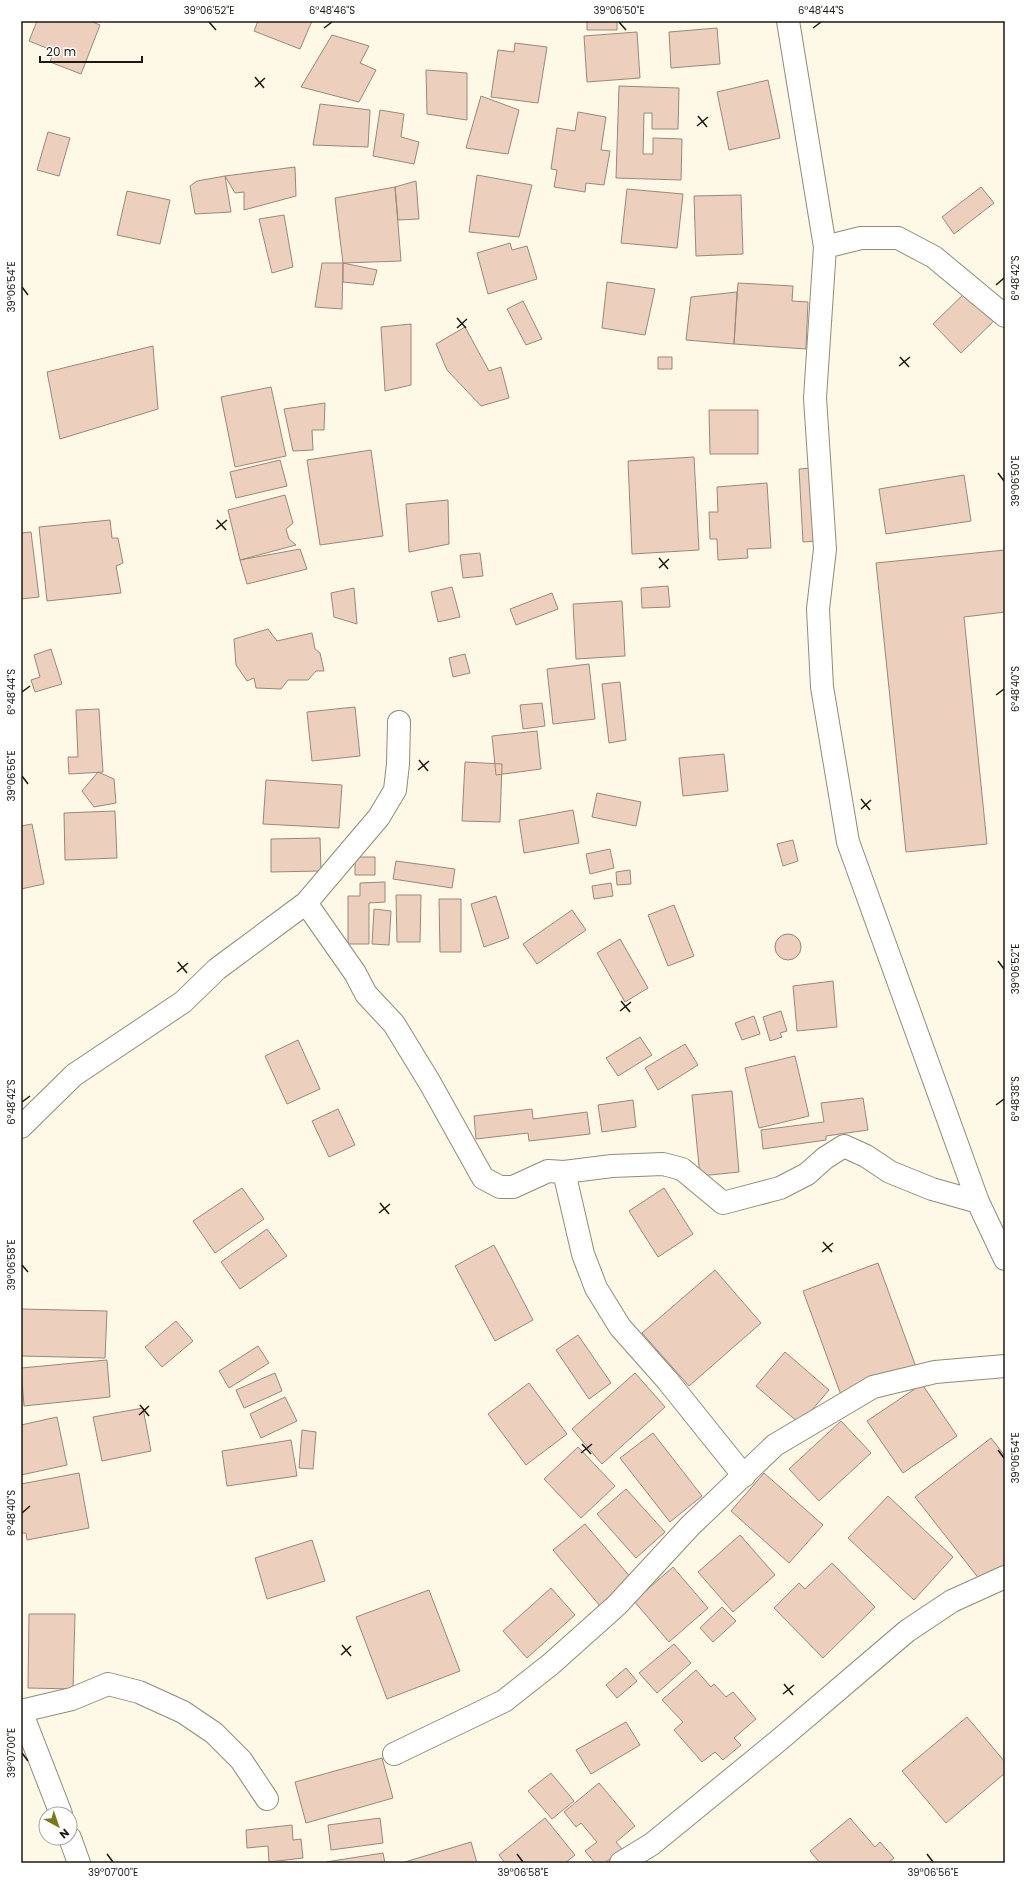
<svg xmlns="http://www.w3.org/2000/svg" width="1026" height="1884" font-family="Poppins,sans-serif">
<style>
.building{fill:#edcfbd;stroke:#9b877b}
.lines{fill:none;stroke-linecap:round;stroke-linejoin:round}
.street-casing{stroke:#918c77;stroke-width:24}
.street{stroke:#fff;stroke-width:22}
.ticks{fill:none;stroke:#1b1911;stroke-width:1.5}
.neatline{fill:none;stroke:#1b1911;stroke-width:1.5}
.ticks-label{font-size:10px;text-anchor:middle;fill:#1b1911}
</style>
<rect width="100%" height="100%" fill="#fef9e7"/>
<path class="building" d="M37,21H90L100,25L81,74L50,62L54,51L29,41Z
M258,21H312L300,49L254,31Z
M587,21H617V30H587Z
M717,28L720,64L671,68L669,32Z
M637,32L640,78L587,82L584,36Z
M332,35L369,46L360,63L376,70L359,102L301,87Z
M515,43L547,47L538,103L491,97L498,50L514,52Z
M426,70L467,73V120L427,114Z
M768,80L780,138L729,150L717,92Z
M619,86L679,88L678,129H652V113H644L643,154H653V138L682,139L681,180L616,178Z
M481,96L519,110L508,154L466,148Z
M320,104L370,110L368,147L313,145Z
M380,110L404,114L401,137L419,142L414,164L373,156Z
M578,112L606,117L601,150L610,151L604,185L586,183L585,192L554,187L557,170L551,169L557,128L575,131Z
M48,132L70,138L59,176L37,170Z
M295,167L296,196L244,210V192L235,193L225,176Z
M477,175L532,185L519,237L469,232Z
M225,176L231,212L195,214L190,186L197,181Z
M416,181L419,219L398,220L395,187Z
M395,187L401,261L343,263L335,198Z
M981,187L994,203L954,234L942,217Z
M627,189L683,194L677,248L621,243Z
M127,191L170,200L160,244L117,235Z
M741,195L743,254L696,256L694,196Z
M284,215L293,267L272,273L259,219Z
M510,243L512,250L527,246L537,279L488,294L477,253Z
M322,263H343L342,309L315,307Z
M343,263L377,270L373,285L343,282Z
M607,282L655,289L645,335L602,328Z
M738,283L793,286L792,301L808,302L806,349L734,344Z
M970,288L998,317L961,353L933,324Z
M737,292L734,344L686,340L691,297Z
M523,301L542,339L526,345L507,309Z
M411,324V385L385,391L381,327Z
M465,327L489,371L501,367L509,398L481,406L447,370L436,344Z
M153,346L158,409L60,439L47,372Z
M658,357H672V369H658Z
M271,387L286,456L235,467L221,397Z
M325,403L324,430H312L313,450L293,451L284,409Z
M709,410H758V454H710Z
M371,450L383,536L320,545L307,460Z
M694,457L699,550L632,554L628,461Z
M280,460L287,486L236,498L230,472Z
M827,467L831,540L803,542L799,469Z
M964,475L971,521L886,534L879,489Z
M767,483L771,548L747,549L748,558L718,560L717,539H710L709,512H718L717,487Z
M285,495L293,523L286,529L289,539L296,545L240,560L228,510Z
M448,500L449,544L409,552L406,504Z
M110,520L112,538H118L123,563L116,566L121,593L47,601L39,527Z
M31,532L39,597L21,599V533Z
M300,549L307,569L247,584L240,560Z
M1005,550V612L964,617L987,844L906,852L876,563Z
M480,553L483,576L463,578L460,555Z
M668,586L670,607L642,608L641,588Z
M452,587L460,617L438,622L431,592Z
M354,588L357,624L334,617L331,593Z
M552,593L558,609L516,625L510,609Z
M622,601L625,656L576,659L573,604Z
M268,629L277,641L312,633L315,649L320,653L324,671H316L308,680H288L281,689L256,688L254,678L247,681L236,665L234,639Z
M51,649L62,684L35,692L31,680L40,677L34,655Z
M465,654L470,673L453,677L449,658Z
M589,664L595,719L553,724L547,669Z
M620,682L626,740L609,743L602,684Z
M542,703L545,726L523,729L520,705Z
M355,707L360,756L312,761L307,712Z
M99,709L103,772L69,774L68,757H78L76,710Z
M537,731L541,769L496,775L492,736Z
M724,754L728,791L683,796L679,758Z
M465,762L502,764L500,822L462,821Z
M98,772L114,779L116,803L94,807L82,791Z
M266,780L342,785L339,828L263,824Z
M597,793L641,802L636,826L592,817Z
M573,810L579,843L524,853L519,820Z
M115,811L117,858L65,860L64,813Z
M32,824L44,884L21,889V826Z
M320,838L321,871L271,872V839Z
M793,840L798,861L783,866L777,844Z
M610,849L614,868L590,874L586,854Z
M355,857H375V875H355Z
M396,861L455,869L452,888L393,879Z
M630,870L631,884L617,885L616,872Z
M385,882V902L369,903V944H348V896H360V883Z
M611,883L613,896L594,899L592,886Z
M396,895H421L420,942H397Z
M496,896L509,938L484,947L471,904Z
M439,899H461V952H440Z
M674,905L694,956L668,966L648,915Z
M374,909L391,911L389,945L372,944Z
M572,910L586,930L537,964L523,944Z
M775 947a13 13 0 1 1 26 0a13 13 0 1 1-26 0Z
M620,939L648,988L625,1002L597,953Z
M833,981L837,1027L797,1031L793,986Z
M781,1011L787,1031L780,1033L782,1037L770,1041L763,1017Z
M754,1016L760,1034L742,1040L735,1023Z
M640,1037L652,1055L618,1076L606,1058Z
M298,1040L320,1089L287,1104L265,1056Z
M685,1044L698,1065L658,1090L645,1068Z
M795,1056L809,1116L759,1128L745,1068Z
M732,1091L739,1172L700,1176L692,1095Z
M863,1098L868,1130L826,1136V1140L763,1149L761,1130L824,1122L821,1103Z
M633,1100L636,1127L602,1132L598,1105Z
M338,1109L355,1145L329,1157L312,1121Z
M532,1109L533,1119L587,1112L590,1134L529,1141L528,1133L476,1139L474,1116Z
M242,1188L264,1219L215,1253L193,1221Z
M664,1188L693,1234L658,1257L629,1211Z
M267,1229L287,1256L240,1289L221,1262Z
M494,1245L533,1320L495,1341L455,1266Z
M878,1263L916,1367L841,1395L803,1291Z
M715,1270L761,1323L689,1386L642,1333Z
M21,1309L107,1311L105,1358L21,1356Z
M176,1321L193,1341L162,1367L145,1347Z
M578,1335L611,1383L589,1399L556,1350Z
M258,1346L269,1363L229,1388L219,1371Z
M785,1352L829,1390L800,1424L756,1386Z
M107,1360L110,1397L24,1406L21,1368Z
M275,1373L282,1391L244,1408L236,1390Z
M635,1373L665,1407L602,1464L572,1429Z
M529,1383L567,1434L526,1465L488,1414Z
M922,1384L957,1436L903,1473L867,1421Z
M285,1397L297,1421L261,1438L250,1414Z
M143,1408L151,1451L102,1461L93,1417Z
M57,1417L67,1465L21,1475V1425Z
M841,1421L871,1453L819,1501L789,1469Z
M302,1430L316,1432L313,1469L299,1468Z
M653,1433L702,1496L670,1522L620,1458Z
M991,1438L1005,1456V1583L991,1594L915,1497Z
M291,1440L297,1476L227,1486L222,1451Z
M578,1447L615,1486L581,1518L544,1479Z
M79,1473L89,1528L27,1540L26,1533H21V1484Z
M764,1473L823,1525L789,1563L731,1511Z
M626,1489L665,1532L636,1558L597,1514Z
M888,1496L953,1557L914,1600L848,1538Z
M585,1524L632,1579L600,1606L553,1550Z
M740,1535L775,1575L733,1612L698,1572Z
M312,1540L325,1581L267,1599L255,1558Z
M832,1563L875,1607L823,1658L774,1608L799,1583L805,1589Z
M673,1567L708,1608L669,1642L634,1601Z
M551,1588L575,1615L527,1658L503,1631Z
M429,1590L460,1671L387,1699L356,1617Z
M722,1607L736,1621L713,1642L700,1628Z
M29,1614H75L73,1689L28,1688Z
M674,1644L691,1663L657,1693L639,1673Z
M626,1668L637,1681L617,1698L606,1685Z
M696,1670L711,1687L714,1684L726,1697L733,1692L756,1719L734,1738L741,1745L723,1760L715,1752L702,1762L674,1730L683,1722L662,1700Z
M967,1717L1005,1762V1773L946,1823L902,1771Z
M626,1722L640,1745L591,1774L576,1750Z
M382,1758L393,1798L306,1823L295,1782Z
M551,1773L574,1801L552,1819L528,1791Z
M599,1783L635,1826L616,1842L622,1849L605,1863H595L585,1851L597,1842L581,1823L576,1827L564,1812Z
M380,1818L383,1843L331,1850L328,1825Z
M545,1818L575,1855L565,1863H505L499,1855Z
M850,1818L875,1847L880,1842L894,1858L888,1863H820L810,1851Z
M292,1825L293,1840L301,1839L303,1858L269,1862L268,1846L247,1848L246,1830Z
M471,1842L477,1863H405V1862Z
M383,1853L385,1863H326V1862Z"/>
<g class="lines">
<defs>
<path id="street" d="M788,21L825,247L815,398L825,549L818,609L822,687L848,842L978,1202L1005,1259
M825,247L861,238H898L934,257L1005,316
M306,903L355,973L366,994L394,1024L430,1083L483,1178L500,1187H513L548,1171L564,1172L612,1166L663,1164L682,1169L723,1203L780,1188L807,1174L825,1158L844,1146L866,1156L890,1172L932,1189L978,1202
M21,1127L74,1075L183,1002L217,969L306,903L379,817L395,790L398,764L399,722
M564,1172L583,1254L596,1288L620,1327L667,1380L744,1476
M21,1711L72,1699L108,1684L139,1692L183,1712L214,1733L241,1760L267,1799
M21,1711L61,1814
M394,1754L504,1701L551,1664L617,1605L690,1526L775,1445L873,1387L935,1372L1005,1366
M70,1838L79,1863
M621,1863L652,1844L778,1741L907,1631L952,1601L1005,1577"/>
</defs>
<use href="#street" class="street-casing"/>
<use href="#street" class="street"/>
</g>
<path class="ticks" d="M209,22L216,30M619,22L626,30M324,28L332,22M813,28L821,22M255,77L264,88M255,87L265,78M698,116L707,127M697,126L708,117M996,285L1004,278M22,287L28,295M457,318L466,328M457,328L467,319M900,357L909,367M899,366L910,357M998,473L1004,481M217,520L226,530M216,529L227,520M659,558L668,569M659,568L669,559M22,692L30,686M996,695L1004,689M419,760L428,771M418,770L429,761M22,776L28,784M861,799L870,810M861,809L871,800M998,961L1004,969M178,962L187,973M177,972L188,963M621,1001L630,1012M620,1011L631,1002M22,1102L30,1096M996,1105L1004,1099M380,1203L389,1214M379,1213L390,1204M823,1242L832,1252M822,1252L833,1243M22,1265L28,1272M140,1405L149,1416M139,1415L149,1406M582,1444L591,1454M998,1450L1004,1458M581,1453L592,1444M22,1513L30,1506M342,1645L351,1656M341,1655L351,1646M784,1684L793,1695M783,1694L794,1685M22,1753L28,1761M107,1854L113,1862M517,1854L523,1862M927,1854L933,1862"/>
<rect width="1026" height="1884" fill="none" stroke="#ffffff" stroke-width="44"/>
<g transform="translate(58 1826) rotate(140)"><circle r="19" fill="#ffffff" stroke="#a4a3a0"/>
<path d="M0-3L7 15L0 10L-7 15Z" fill="#7e781c"/>
<text y="-6" font-size="11" font-weight="bold" text-anchor="middle" fill="#1b1911">N</text>
</g>
<path d="M40 56v6h102v-6" fill="none" stroke="#1b1911" stroke-width="2"/>
<text x="46" y="56" font-size="12" fill="#1b1911" stroke="#ffffff" stroke-width="3" paint-order="stroke">20 m</text>
<rect x="22" y="22" width="982" height="1840" class="neatline"/>
<g class="ticks-label">
<text x="209" y="14">39°06'52"E</text>
<text x="332" y="14">6°48'46"S</text>
<text x="619" y="14">39°06'50"E</text>
<text x="821" y="14">6°48'44"S</text>
<text transform="translate(1015 278) rotate(-90)" y="4">6°48'42"S</text>
<text transform="translate(11 287) rotate(-90)" y="4">39°06'54"E</text>
<text transform="translate(1015 481) rotate(-90)" y="4">39°06'50"E</text>
<text transform="translate(1015 689) rotate(-90)" y="4">6°48'40"S</text>
<text transform="translate(11 692) rotate(-90)" y="4">6°48'44"S</text>
<text transform="translate(11 776) rotate(-90)" y="4">39°06'56"E</text>
<text transform="translate(1015 969) rotate(-90)" y="4">39°06'52"E</text>
<text transform="translate(1015 1099) rotate(-90)" y="4">6°48'38"S</text>
<text transform="translate(11 1102) rotate(-90)" y="4">6°48'42"S</text>
<text transform="translate(11 1265) rotate(-90)" y="4">39°06'58"E</text>
<text transform="translate(1015 1458) rotate(-90)" y="4">39°06'54"E</text>
<text transform="translate(11 1513) rotate(-90)" y="4">6°48'40"S</text>
<text transform="translate(11 1753) rotate(-90)" y="4">39°07'00"E</text>
<text x="113" y="1876">39°07'00"E</text>
<text x="523" y="1876">39°06'58"E</text>
<text x="933" y="1876">39°06'56"E</text>
</g>
</svg>
